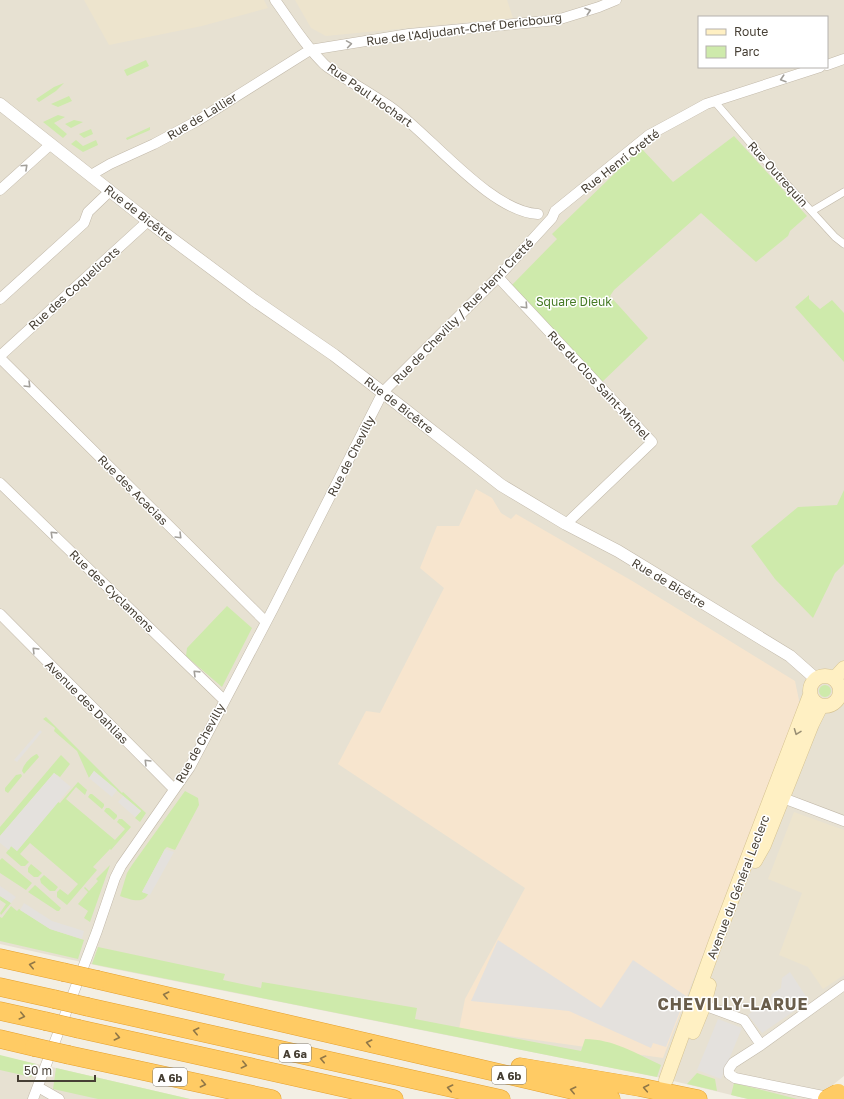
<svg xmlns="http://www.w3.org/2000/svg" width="844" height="1099" font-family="'Golos Text',sans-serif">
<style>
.residential{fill:#e7e1d2;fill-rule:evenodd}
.commercial{fill:#f7e5ce}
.education{fill:#ede4cd}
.green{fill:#ceeaab}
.parking{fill:#e4e1dd}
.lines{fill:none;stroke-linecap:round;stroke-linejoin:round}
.secondary-tunnel{stroke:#d0ccc1;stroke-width:14;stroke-dasharray:14 7;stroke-linecap:butt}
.pedestrian-casing{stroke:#c2b9aa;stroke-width:8}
.minor-casing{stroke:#c2b9aa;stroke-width:11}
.tertiary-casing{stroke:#c2b9aa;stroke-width:13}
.secondary-casing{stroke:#d6c392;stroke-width:15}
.motorway-casing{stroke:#e5a02d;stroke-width:19}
.pedestrian{stroke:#fff;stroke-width:7}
.minor{stroke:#fff;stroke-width:10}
.tertiary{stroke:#fff;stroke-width:12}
.secondary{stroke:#fff0c3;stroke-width:14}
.motorway{stroke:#ffcb64;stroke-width:18}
.motorway-bridge-casing{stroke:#e5a02d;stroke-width:19;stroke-linecap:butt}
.motorway-bridge{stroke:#ffcb64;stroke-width:18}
.oneway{stroke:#a29f9a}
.oneway2{stroke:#998f74}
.oneway3{stroke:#907747}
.labels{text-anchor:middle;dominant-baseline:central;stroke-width:3;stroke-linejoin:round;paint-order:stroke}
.shield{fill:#fff;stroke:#7e7971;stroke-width:1}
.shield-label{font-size:11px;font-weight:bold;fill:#463f34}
.street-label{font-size:12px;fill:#463f34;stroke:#fff}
.park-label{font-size:12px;fill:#457a24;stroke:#fff}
.district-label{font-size:16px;font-weight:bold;letter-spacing:1px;fill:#695d4b;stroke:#fff}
</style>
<rect width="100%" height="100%" fill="#f3efe4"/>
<path class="residential" d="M0,0H844V1076L820,1095L809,1099H748L657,1077L104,967L0,944ZM699,17H827V67H699Z
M0,1056L56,1068L190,1099H0Z"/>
<path class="commercial" d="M476,489L492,498L501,513L511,519L516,514L634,582L795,681L800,705L663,1058L459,1029L465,999L525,888L338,764L366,711L380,713L444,588L420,568L437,526H459Z"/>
<path class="education" d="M84,0H264L268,8L202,26L109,45Z
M295,0H507L513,18L326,36L311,28Z
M794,812L844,830V975L823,989L808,967L779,955L802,893L768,879Z"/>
<path class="green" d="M146,60L149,66L127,76L124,70Z
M64,83L56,91L39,102L36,99L54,87Z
M69,96L72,101L58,107L51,104Z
M58,115L65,117L54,123L67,134L63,138L43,122Z
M74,120L83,122L71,128L65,124Z
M150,127V130L127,140L126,138Z
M91,129L93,134L84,138L79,134Z
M734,136L807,216L790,231L788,236L756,262L701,213L614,290L610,296L648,338L601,383L511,286L557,239L552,234L641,148L673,182Z
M76,140L83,146L96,140L98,145L83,152L71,144Z
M809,295V299L820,309L832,300L844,313V362L795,307Z
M844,490V564L835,573L813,618L775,579L751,546L798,507L837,505Z
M227,606L252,628L222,687L186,656L187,648Z
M819 691a6 6 0 1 1 12 0a6 6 0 1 1-12 0Z
M46,717L122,793L123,792L146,813L140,822L135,818L141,811L94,771L89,778L77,751L54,731L55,728L43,719Z
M37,754L39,757L24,774L22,771C23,765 31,756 37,754Z
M61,755L70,764L60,777L54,773L0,836V827Z
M21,774L22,776L8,793L5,791V788L16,775Z
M78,782L87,790L85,795L76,787L66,799L115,840L125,829L117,822L119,819H122L131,827L111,850L110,849L93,867L97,870L67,905L57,897V892L60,889L68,895L78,884L30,843L20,854L29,862L25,866H21L6,853L11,846L17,851L58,802L60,803Z
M185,791L198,798L199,805L175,850L167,847L165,849L142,892L148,894C143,905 129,899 120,896L127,873L132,865Z
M90,794H92L104,804V806L102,809L88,797Z
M106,808H109L117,815V817L114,820L104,811Z
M2,858L32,883L26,890L0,873V860Z
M31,864L42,873L38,877H34L28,872V868Z
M110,865L90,922L84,918L88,911L78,904L88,892L84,888L85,887L89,891L98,881L96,879Z
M44,875L58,887L55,891H50L41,883L40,879Z
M35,885L61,908L59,911H57L28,892Z
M0,896L11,903L1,915L0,913L6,904L0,900Z
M11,906L17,911L19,909L50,929L84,940L78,959L0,941V917L2,918Z
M98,947L225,974L223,980L261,988L262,982L417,1008L415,1019L581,1051L585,1039C612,1039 636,1053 661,1065L657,1077L92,964Z
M0,1055L36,1064L31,1077L0,1070Z
M56,1068L190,1099H98L53,1089Z
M697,1073L715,1079L717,1091L687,1084Z
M734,1083L797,1099H748L731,1095Z"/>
<path class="parking" d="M40,730L42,732L17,762L14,760Z
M94,771L117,790L112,797L89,778Z
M54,773L71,787L17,851L11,846L9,850L0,843V836Z
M123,796L141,811L135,817L118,802Z
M165,849L174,852L150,895L142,892Z
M0,886L16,897L11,903L0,896Z
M24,903L52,921L84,931L82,939L50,929L20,910Z
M498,940L601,1008L633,960L686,996L666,1047L653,1043L651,1048L569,1011L471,1001Z
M790,972L809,1001L762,1033L748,1015L762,1004L767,1006L772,994L781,988L782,978Z
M718,1019L742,1028L721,1079L697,1070Z"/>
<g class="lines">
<path class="secondary-tunnel" d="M668,1099L675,1081"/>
<defs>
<path id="pedestrian" d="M715,102L771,167L835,237L844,244
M812,211L844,192"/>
<path id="minor" d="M275,0C291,22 305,46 325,65C331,70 337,73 343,77C359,87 376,97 392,108C431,136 491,212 538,214
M827,65L844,59
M91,175L110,164L154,144L197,121L310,50L409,34L557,20L599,7L616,0
M0,190L51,144
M498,277L652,442L566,524
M0,299L84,223L88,212L110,191
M0,356L148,221
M0,358L266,622
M0,483L224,700
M0,614L174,789
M783,798L844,821
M698,1003L744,1020L761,1045L844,985
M761,1045L733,1063L729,1069V1074L735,1078L833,1098
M38,1087L59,1099
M33,1099L97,931L115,878L121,866L190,767L273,609L383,392L498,277L552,218L555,211L649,135L686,115L706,104L820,67"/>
<path id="tertiary" d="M0,104L148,221L254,300L334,355L399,405L501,485L566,524L618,551L790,656L816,679"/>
<path id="secondary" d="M810 691a15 15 0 1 1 30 0a15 15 0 1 1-30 0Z
M834,679L844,668
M755,861L764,845L812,724L821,706
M693,1032L704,1005L709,985
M666,1080L716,941L810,695"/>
<path id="motorway" d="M0,958L63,972
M98,980L611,1099
M0,987L54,999
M88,1007L501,1099
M0,1011L45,1021
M79,1029L394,1099
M0,1039L34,1047
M69,1055L272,1099
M520,1067L639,1087L698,1099"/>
</defs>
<use href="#pedestrian" class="pedestrian-casing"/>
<use href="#minor" class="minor-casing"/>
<use href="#tertiary" class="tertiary-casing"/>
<use href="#secondary" class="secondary-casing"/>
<use href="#motorway" class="motorway-casing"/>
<use href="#pedestrian" class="pedestrian"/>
<use href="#minor" class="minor"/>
<use href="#tertiary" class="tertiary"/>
<use href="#secondary" class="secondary"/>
<use href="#motorway" class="motorway"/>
<defs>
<path id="motorway-bridge" d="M63,972L98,980
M54,999L88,1007
M45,1021L79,1029
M34,1047L69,1055
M827,1099L838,1093"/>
</defs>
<use href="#motorway-bridge" class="motorway-bridge-casing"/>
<use href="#motorway-bridge" class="motorway-bridge"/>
</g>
<defs><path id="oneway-chevron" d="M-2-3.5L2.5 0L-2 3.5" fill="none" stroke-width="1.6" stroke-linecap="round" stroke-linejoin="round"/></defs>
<g class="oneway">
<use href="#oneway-chevron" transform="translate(588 11) rotate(-18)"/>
<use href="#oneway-chevron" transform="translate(349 44) rotate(-9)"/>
<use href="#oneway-chevron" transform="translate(783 79) rotate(162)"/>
<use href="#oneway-chevron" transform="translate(25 167) rotate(-43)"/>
<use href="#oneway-chevron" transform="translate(525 306) rotate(47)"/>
<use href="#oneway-chevron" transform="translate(28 385) rotate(45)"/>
<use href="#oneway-chevron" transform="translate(53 534) rotate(-136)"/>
<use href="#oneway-chevron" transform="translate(179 536) rotate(45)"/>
<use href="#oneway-chevron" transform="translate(35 650) rotate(-135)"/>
<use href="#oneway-chevron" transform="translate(196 673) rotate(-136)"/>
<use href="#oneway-chevron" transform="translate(147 762) rotate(-135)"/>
</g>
<use class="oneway2" href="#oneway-chevron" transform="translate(797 732) rotate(111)"/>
<g class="oneway3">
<use href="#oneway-chevron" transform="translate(32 965) rotate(-167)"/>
<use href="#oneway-chevron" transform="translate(166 995) rotate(-167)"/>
<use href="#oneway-chevron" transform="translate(22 1016) rotate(13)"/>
<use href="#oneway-chevron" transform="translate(196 1031) rotate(-167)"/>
<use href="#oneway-chevron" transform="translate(117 1037) rotate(13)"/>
<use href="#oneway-chevron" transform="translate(369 1043) rotate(-167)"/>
<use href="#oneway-chevron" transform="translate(323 1059) rotate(-167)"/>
<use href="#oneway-chevron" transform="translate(244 1065) rotate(13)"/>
<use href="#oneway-chevron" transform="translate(203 1084) rotate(12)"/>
<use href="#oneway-chevron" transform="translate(450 1088) rotate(-168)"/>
<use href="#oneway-chevron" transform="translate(646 1088) rotate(-169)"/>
<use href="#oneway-chevron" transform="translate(573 1090) rotate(-167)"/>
</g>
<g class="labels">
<g class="shield">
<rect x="279" y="1044" width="32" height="18" rx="3"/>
<rect x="492" y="1066" width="34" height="18" rx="3"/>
<rect x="153" y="1068" width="34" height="18" rx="3"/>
</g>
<g class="shield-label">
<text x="295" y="1053">A 6a</text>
<text x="509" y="1075">A 6b</text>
<text x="170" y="1077">A 6b</text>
</g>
<g class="street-label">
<text transform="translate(464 29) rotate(-7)">Rue de l'Adjudant-Chef Dericbourg</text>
<text transform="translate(370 95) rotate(35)">Rue Paul Hochart</text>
<text transform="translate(202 116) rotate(-31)">Rue de Lallier</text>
<text transform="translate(620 161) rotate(-38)">Rue Henri Cretté</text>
<text transform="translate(778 174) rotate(48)">Rue Outrequin</text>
<text transform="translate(139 213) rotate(38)">Rue de Bicêtre</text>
<text transform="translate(74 288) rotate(-42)">Rue des Coquelicots</text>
<text transform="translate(463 311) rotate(-46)">Rue de Chevilly / Rue Henri Cretté</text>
<text transform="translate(599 385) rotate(47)">Rue du Clos Saint-Michel</text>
<text transform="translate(399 405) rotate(38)">Rue de Bicêtre</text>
<text transform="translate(351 456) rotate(-63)">Rue de Chevilly</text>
<text transform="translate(133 490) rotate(45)">Rue des Acacias</text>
<text transform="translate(669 583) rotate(31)">Rue de Bicêtre</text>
<text transform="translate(112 591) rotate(44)">Rue des Cyclamens</text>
<text transform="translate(87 702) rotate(45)">Avenue des Dahlias</text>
<text transform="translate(200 743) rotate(-61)">Rue de Chevilly</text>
<text transform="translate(738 887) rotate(-69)">Avenue du Général Leclerc</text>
</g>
<g class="park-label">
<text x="574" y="301">Square Dieuk</text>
</g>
<g class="district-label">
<text x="733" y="1004">CHEVILLY-LARUE</text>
</g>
</g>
<rect x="698" y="16" width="130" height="52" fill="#ffffff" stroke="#b5b2ae"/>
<rect x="706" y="29" width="20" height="6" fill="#fff0c3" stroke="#b5b2ae"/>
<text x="734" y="36" font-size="12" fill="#463f34">Route</text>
<rect x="706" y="46" width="20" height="12" fill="#ceeaab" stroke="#b5b2ae"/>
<text x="734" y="56" font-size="12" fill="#463f34">Parc</text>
<path d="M18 1075v6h77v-6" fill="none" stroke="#463f34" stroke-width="2"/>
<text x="24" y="1075" font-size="12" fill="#463f34" stroke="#ffffff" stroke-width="3" paint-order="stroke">50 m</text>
</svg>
